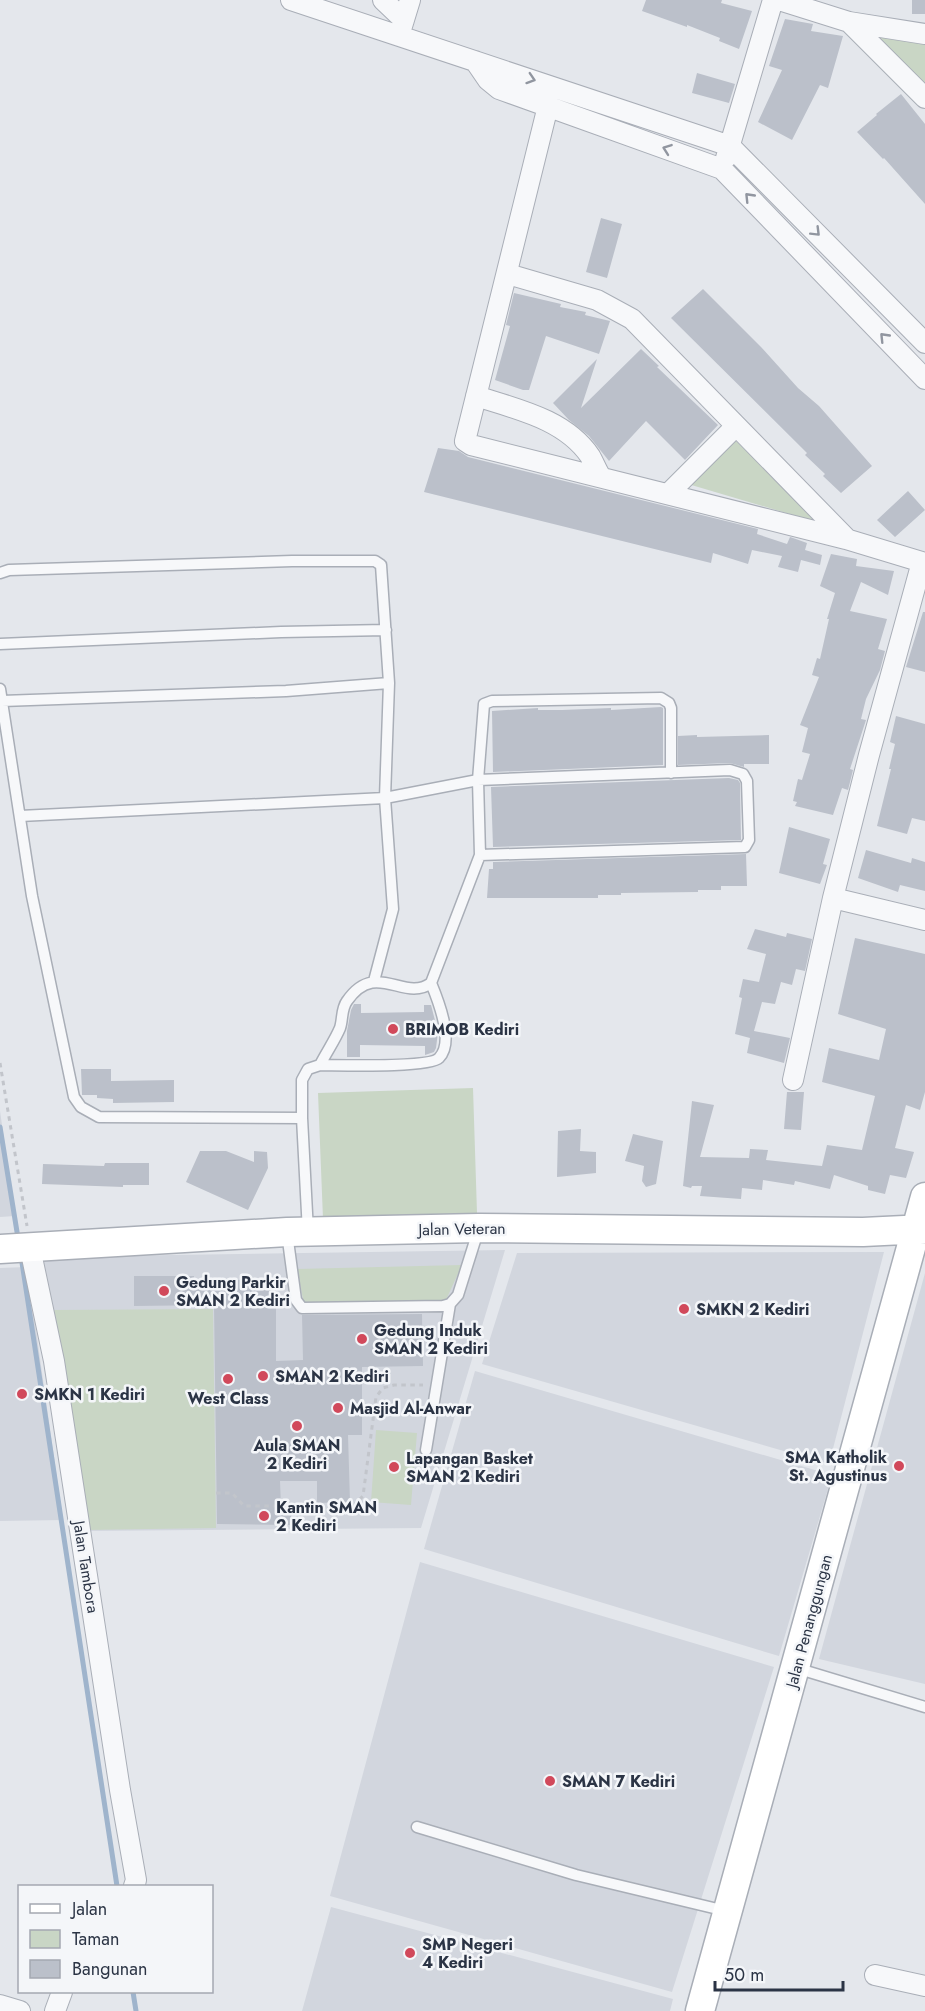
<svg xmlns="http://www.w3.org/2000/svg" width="925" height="2011" font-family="Jost,sans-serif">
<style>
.built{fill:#d2d6de}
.green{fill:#c9d6c5}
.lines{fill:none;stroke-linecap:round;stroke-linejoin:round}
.stream{stroke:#9fb4cc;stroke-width:5}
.building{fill:#bbc0ca}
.lane-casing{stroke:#a9aeb7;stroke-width:13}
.street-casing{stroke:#a9aeb7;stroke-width:22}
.secondary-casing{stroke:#a9aeb7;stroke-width:31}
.path{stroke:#c2c5cb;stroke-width:3;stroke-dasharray:4.5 4.5;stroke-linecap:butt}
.lane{stroke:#f7f8fa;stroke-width:10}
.street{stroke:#f7f8fa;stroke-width:20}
.secondary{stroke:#fff;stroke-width:28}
.oneway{stroke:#9196a0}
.poi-dot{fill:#d1495b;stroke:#f4f6f9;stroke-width:2}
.labels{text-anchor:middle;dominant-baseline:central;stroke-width:5;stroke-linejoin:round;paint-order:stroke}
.poi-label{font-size:16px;font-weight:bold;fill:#2b3445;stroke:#f4f6f9;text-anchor:start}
.street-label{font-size:16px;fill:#2b3445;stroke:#f4f6f9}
</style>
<rect width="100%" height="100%" fill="#e4e7ec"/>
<path class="built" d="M0,1111L15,1216L0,1217Z
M505,1250L421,1528L83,1531L40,1257Z
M884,1252L829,1464L482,1364L517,1253Z
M27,1267L63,1520L0,1521V1268Z
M925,1273V1684L819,1659Z
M475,1371L832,1475L779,1656L424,1549Z
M420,1562L774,1667L672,1992L330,1896Z
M331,1907L673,1999L670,2011H302Z"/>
<path class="green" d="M865,32L925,43V89Z
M736,441L820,523L688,484Z
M473,1088L477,1213L323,1219L318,1093Z
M462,1265L445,1302L304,1304L297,1269Z
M213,1309L216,1528L85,1530L50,1310Z
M376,1430L417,1433L411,1505L371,1502Z"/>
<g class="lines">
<path class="stream" d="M0,1127L18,1238
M21,1256L117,1886
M133,1992L136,2011"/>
</g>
<path class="building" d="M646,0H722L721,3L752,11L739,49L719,41L720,38L687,25V27L642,11Z
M912,0H925V14H912Z
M785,19L813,24L811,31L843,36L828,88L820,85L792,140L758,122L782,70L769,66Z
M697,73L735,84L729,103L692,93Z
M901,94L925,124V204L884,158L883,159L857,132L877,115L876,114Z
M601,218L622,224L607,278L586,272Z
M703,289L761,347L798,388L819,406L872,466L841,493L823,476L825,474L805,455L807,453L671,318Z
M514,293L561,304L560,307L586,312L585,315L610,321L599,354L546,336L529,390H523L495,380L510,326L506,325Z
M641,349L659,366L657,367L718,425L685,460L646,421L609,461L589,436L569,420L553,403L597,359L581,408Z
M438,448L459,451L468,457L758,529L757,534L787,544L790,537L793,538L807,543L805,550L822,555L820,565L801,560L798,572L778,567L782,556L752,550L748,564L713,553L711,563L424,492Z
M908,491L925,510L895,537L877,520Z
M831,554L857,559L856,566L894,571L888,595L861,582L850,611L887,619L878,649L885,651L880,670L866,699L861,719L866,720L850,769L853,770L848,790L842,788L833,815L795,806L797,802L793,801L798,779L802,780L810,754L802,752L808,728L800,725L819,677L812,675L817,658L820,659L829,619H827L835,593L820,586Z
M923,612H925V672L906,667Z
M661,707L663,708V765L493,772L492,711L538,708V710H562L611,708V710Z
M896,716L925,724V821L912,818L907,834L877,826L891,769H889L895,744L890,742Z
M697,735V737L769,735V764H744V767L730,763L678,765V736Z
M729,778L738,780L740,783L741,840L493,847L491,787Z
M789,827L830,839L823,864L827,865L820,884L779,873Z
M866,850L911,863L912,858L925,862V891L900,885L898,892L858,878Z
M746,854L747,886H721V890H698V892L621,893V895H598V898H487L489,869H493V862Z
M755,929L786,937L787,933L812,939L805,971L796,969L792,985L781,982L775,1004L762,1002L754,1031L790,1038L784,1063L747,1053L750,1038L735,1034L742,998L739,997L743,979L759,982L766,954L747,949Z
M855,938L925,954V1092L920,1110L906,1105L895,1148L914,1152L906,1178L890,1175L885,1194L868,1190V1186L834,1175L830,1189L795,1181L794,1185L763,1180L762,1190L742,1188L741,1199L700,1196L702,1186H692L691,1188L683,1186L692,1101L714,1105L700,1157L749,1158L750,1149L768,1150L766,1160L822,1166L827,1145L862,1150L875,1096L822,1082L829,1048L879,1060L886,1029L838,1014Z
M354,1004H361V1013L424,1012V1005H431L438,1032L436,1048L434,1052L425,1055V1046L360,1045V1057H347V1031L351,1010Z
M81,1069H111V1081L174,1080V1102L113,1103V1099L97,1098V1095H82Z
M787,1092H804L801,1130L784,1129Z
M581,1129L580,1151L596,1152V1173L557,1177L558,1131Z
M633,1134L663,1141L656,1184L646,1187L642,1181L644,1166L625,1161Z
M200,1151H226L254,1162V1151L267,1152L268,1168L248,1210L186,1182Z
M105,1163H149V1185H123V1187L42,1184L43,1164L104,1166Z
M134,1276H194V1281L276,1279V1361L303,1360L302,1315L422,1314L423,1366L362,1367V1435H348L350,1502L317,1503V1481H280L281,1507H291V1525L217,1524L214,1305L134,1306Z"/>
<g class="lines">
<defs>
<path id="lane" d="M0,573L9,570L292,561H375L381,565L389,683L385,798L393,909L374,981
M0,644L281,632L386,630
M0,689L32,896L74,1097L81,1107L99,1117L302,1118
M2,701L286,691L389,683
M20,816L385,798L478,780L730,770L743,774L747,781L749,840L745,847L480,855
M320,1065C326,1053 335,1040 340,1028C343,1019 341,1009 347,1001C376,959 404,1003 431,983L480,855L478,780L484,704L492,701L661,698L669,703L671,708V773
M308,1232L302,1118V1080L308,1069L320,1065C339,1065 429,1068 439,1058C455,1042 438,1000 431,983
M287,1233L296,1300L302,1308L443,1306L450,1304L458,1295L479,1228
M426,1450L450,1304
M796,1668L925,1707
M417,1827L576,1875L726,1911"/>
<path id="street" d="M291,0L730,146L925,343
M383,0L404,20
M779,0L849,22L925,34
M849,22L925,98
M399,36L410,0
M475,61L488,80L499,89L722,169L925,379
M548,106L465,441L471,445L846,539L922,562L869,755L833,898L793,1080
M726,158L773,0
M508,274L597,300L632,319L846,538
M476,396C516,409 565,419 590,456C594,463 597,471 601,477
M668,494L736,426
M833,898L925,920
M30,1248L54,1361L120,1790L136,1880L134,1886
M875,1975L925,1986
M0,2005L20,2011
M55,2011L62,1992"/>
<path id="secondary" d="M0,1249L287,1232L479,1228L863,1232L925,1229
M700,2011L925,1197"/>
</defs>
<use href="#lane" class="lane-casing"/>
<use href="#street" class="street-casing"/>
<use href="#secondary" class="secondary-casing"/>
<path class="path" d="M0,1063L27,1226
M216,1493H232L244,1506H290L301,1509L326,1511L352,1507L363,1496L376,1397L383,1388L394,1385H423"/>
<use href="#lane" class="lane"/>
<use href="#street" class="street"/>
<use href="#secondary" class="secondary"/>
</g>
<defs><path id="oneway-chevron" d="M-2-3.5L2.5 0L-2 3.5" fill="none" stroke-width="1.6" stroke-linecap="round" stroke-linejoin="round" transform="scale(1.5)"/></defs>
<g class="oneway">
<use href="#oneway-chevron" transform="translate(531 79) rotate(18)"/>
<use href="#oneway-chevron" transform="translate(667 149) rotate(-160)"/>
<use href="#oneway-chevron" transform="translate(749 197) rotate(-134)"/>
<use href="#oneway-chevron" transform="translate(816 232) rotate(45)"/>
<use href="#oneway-chevron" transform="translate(884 337) rotate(-134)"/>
</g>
<g class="poi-dot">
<circle cx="393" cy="1029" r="6"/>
<circle cx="164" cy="1291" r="6"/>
<circle cx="684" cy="1309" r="6"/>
<circle cx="362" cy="1339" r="6"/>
<circle cx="263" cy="1376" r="6"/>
<circle cx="228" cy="1379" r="6"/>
<circle cx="22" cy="1394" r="6"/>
<circle cx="338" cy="1408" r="6"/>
<circle cx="297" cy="1426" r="6"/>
<circle cx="899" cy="1466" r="6"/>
<circle cx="394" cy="1467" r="6"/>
<circle cx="264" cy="1516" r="6"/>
<circle cx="550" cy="1781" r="6"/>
<circle cx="410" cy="1953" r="6"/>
</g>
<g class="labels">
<g class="poi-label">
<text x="405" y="1029">BRIMOB Kediri</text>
<text x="176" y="1282">Gedung Parkir<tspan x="176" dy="18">SMAN 2 Kediri</tspan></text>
<text x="696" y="1309">SMKN 2 Kediri</text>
<text x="374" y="1330">Gedung Induk<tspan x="374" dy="18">SMAN 2 Kediri</tspan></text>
<text x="275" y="1376">SMAN 2 Kediri</text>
<text x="34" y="1394">SMKN 1 Kediri</text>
<text x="228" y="1398" text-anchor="middle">West Class</text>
<text x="350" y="1408">Masjid Al-Anwar</text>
<text x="297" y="1445" text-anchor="middle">Aula SMAN<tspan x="297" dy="18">2 Kediri</tspan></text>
<text x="887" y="1457" text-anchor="end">SMA Katholik<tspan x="887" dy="18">St. Agustinus</tspan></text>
<text x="406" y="1458">Lapangan Basket<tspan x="406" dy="18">SMAN 2 Kediri</tspan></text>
<text x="276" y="1507">Kantin SMAN<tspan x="276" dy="18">2 Kediri</tspan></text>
<text x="562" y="1781">SMAN 7 Kediri</text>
<text x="422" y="1944">SMP Negeri<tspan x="422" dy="18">4 Kediri</tspan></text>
</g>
<g class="street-label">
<text transform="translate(462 1229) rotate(-1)">Jalan Veteran</text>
<text transform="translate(86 1567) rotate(81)">Jalan Tambora</text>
<text transform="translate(809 1621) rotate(-75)">Jalan Penanggungan</text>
</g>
</g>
<rect x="18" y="1885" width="195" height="108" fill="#f4f6f9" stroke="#a4a8b1" stroke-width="1.5"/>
<rect x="30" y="1904" width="30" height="9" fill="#ffffff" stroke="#a4a8b1" stroke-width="1.5"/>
<text x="72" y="1915" font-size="18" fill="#2b3445">Jalan</text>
<rect x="30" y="1930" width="30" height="18" fill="#c9d6c5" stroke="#a4a8b1" stroke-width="1.5"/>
<text x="72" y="1945" font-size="18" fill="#2b3445">Taman</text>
<rect x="30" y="1960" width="30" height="18" fill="#bbc0ca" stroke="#a4a8b1" stroke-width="1.5"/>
<text x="72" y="1975" font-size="18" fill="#2b3445">Bangunan</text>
<path d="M715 1981v9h128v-9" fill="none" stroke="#2b3445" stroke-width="3"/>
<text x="724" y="1981" font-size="18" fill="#2b3445" stroke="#f4f6f9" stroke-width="4.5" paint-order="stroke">50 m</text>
</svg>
